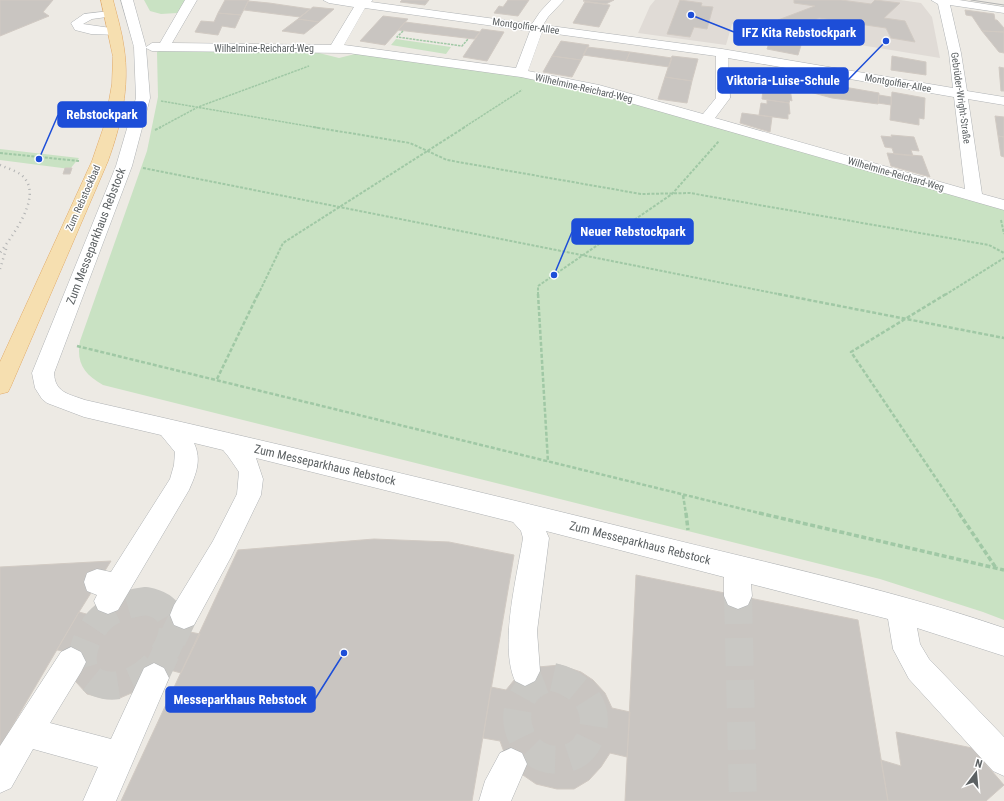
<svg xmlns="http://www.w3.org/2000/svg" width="1004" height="801" font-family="'Roboto Condensed',sans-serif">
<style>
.education{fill:#e0dbd6}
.green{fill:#c9e2c3}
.building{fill:#c9c5c1;stroke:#d1cac3}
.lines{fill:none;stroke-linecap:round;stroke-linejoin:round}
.minor-tunnel{stroke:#c9c8c4;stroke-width:28;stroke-dasharray:28 14;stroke-linecap:butt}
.minor-casing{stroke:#b0b3b5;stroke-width:1}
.major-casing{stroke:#e2ab68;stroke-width:1}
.path-far3{stroke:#a0c8a5;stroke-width:1.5;stroke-dasharray:2.5 1;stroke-linecap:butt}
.path-far2{stroke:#a0c8a5;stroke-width:2;stroke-dasharray:3 1.5;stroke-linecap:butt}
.path-far1{stroke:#a0c8a5;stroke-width:2.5;stroke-dasharray:4 2;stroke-linecap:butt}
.path{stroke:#a0c8a5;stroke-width:3.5;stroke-dasharray:5 2.5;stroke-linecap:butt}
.minor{fill:#fff;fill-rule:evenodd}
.major{fill:#f6dfb0;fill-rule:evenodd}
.tram{stroke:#b2b3b3;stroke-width:1}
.rail{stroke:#b2b3b3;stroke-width:2.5;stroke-dasharray:1 4;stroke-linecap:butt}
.labels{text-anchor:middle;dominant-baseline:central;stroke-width:3;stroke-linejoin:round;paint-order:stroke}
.far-street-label{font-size:10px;fill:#5c6163;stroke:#fff}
.street-label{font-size:12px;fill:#5c6163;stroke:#fff}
.leader{fill:none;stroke:#1d4ed8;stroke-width:1.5}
.callout-dot{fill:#1d4ed8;stroke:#fff;stroke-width:1.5}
.callout{fill:#1d4ed8;stroke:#1d4ed8;stroke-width:1.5}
.callout-label{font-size:13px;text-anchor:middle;font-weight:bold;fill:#fff}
</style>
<rect width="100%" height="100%" fill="#edeae4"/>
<path class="education" d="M655,0H900L921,3L932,17L940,58L732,24L726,45L638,33L650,6Z"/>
<path class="green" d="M144,0H186L177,13L161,14L150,11Z
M396,39L451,47L446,54L391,45Z
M307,50L339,58L359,53L507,74L585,89L1004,210V620L983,612L880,579L103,385C84,374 76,363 80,341L147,151L158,97L157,52L159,51Z
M0,149L79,158L70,169L0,160Z"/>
<path class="building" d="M0,0H53L43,12L49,16L0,36Z
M225,0H249L241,15L218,13Z
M402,0H429L425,5L400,2Z
M508,0H529L518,16L494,13L499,6L503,7Z
M585,0H614L606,4L583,1Z
M680,0L702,3L701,6L713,7L707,29L694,27L690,37L667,34Z
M794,0H841L871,4L875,0L900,3L884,18L905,21L915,42L891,38L886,28L819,18L806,24L778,20L815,6L794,3Z
M248,1L269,3L310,9L300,17L244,10Z
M585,2L610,5L599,27L573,23Z
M313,7L334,9L319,22L298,19Z
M965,10L994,14L995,20H997L1004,28V32L982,31L972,16L966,15Z
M218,13L241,15L235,28L222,26L218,35L195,32L201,21L214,22Z
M383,16L408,19L385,45L360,41Z
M298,19L319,22L304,34L282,31Z
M405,22L475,31L480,32L474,39L398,30Z
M482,29L504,32L487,61L463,57Z
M982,31L1004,32V53L999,52Z
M771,37L802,42L798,55L767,49Z
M561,41L589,45L581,60L552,56Z
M587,47L630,52L626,61L583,55Z
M630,52L672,58L669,67L626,61Z
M552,56L581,60L572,77L543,72Z
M672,56L698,59L692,81L665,77Z
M892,56L926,62V75L891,70Z
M999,67L1004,68V91H1001Z
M665,77L692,81L687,103L658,99Z
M809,81L879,93L878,104L832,98L806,91Z
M766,85L790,89L792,101L790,100L789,103L762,99L763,89L766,90Z
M892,92L925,98L924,119L919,118V125L890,120Z
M879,95L891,97V105L878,103Z
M767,100L789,103L790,114H788V119L759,115L761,103L767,104Z
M742,113L772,117L770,132L740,123Z
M995,116L1004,117V137L998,136Z
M891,135L914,137L919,151L911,150L913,156L894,154L892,148L885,147L881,136L892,137Z
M998,136L1004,137V157L1001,156Z
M887,153L922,156L930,177L891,166Z
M65,168H72L70,174H63Z
M374,539L449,542L514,555L472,801H121L238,550Z
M111,561L79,612L0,747V567Z
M636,575L858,620L888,801H625Z
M138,592L156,593L173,599L186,617L185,631L200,634L181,673L166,669L136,691L120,698H103L87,694L76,682L71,672L70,652L57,650L79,612L90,615L108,601Z
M560,665L581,672L593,680L605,693L612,708L630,712L627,757L610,753L601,767L589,780L574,789H557L536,784L520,773L504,752L500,741L483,738L491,687L506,690L519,674L538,667Z
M896,732L972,748L1004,785L986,801H888L881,760L901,766Z"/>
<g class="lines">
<path class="minor-tunnel" d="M738,596L743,801
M146,601C210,613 145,702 98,683C70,671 86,630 104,616C116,607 130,603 146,601Z
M172,640L184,615
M553,677C585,684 606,714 586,745C581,753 573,757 564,759C514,768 495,688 553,677Z
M154,678L172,640"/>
<defs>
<path id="minor" d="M121,0H133L146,47L152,43H160L185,0H197L172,43L331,45L354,7L329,3L323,0H373L371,2L532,24L540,12L551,0H564L548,17L543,25L722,49L953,88L949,53L938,4L931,0H959L1004,7V13L950,5L961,53L967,91L1004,97V105L968,99L982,194L1004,200V210L592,92L521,77L348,53L152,51L146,48L150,98L132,166L54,373C55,393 69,394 85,400C275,443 465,488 655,535C771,564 890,589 1004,628V656L917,628L920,644L929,659L1004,737V776L993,771L909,679L893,649L888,619L751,584L752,596L748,605L738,609L728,605L724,596V577L546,531L549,538L537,631L540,671L535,681L525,686L515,681C499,645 517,577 523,538L521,531L513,522L256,458L263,479L261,495L231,557L194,625L184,629L174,625L170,615L174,605L213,541L237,494L239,472L228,456L223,450L194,443C202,460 196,474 189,490L118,610L108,614L98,610L94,601L97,595L87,591L84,582L87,573L97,569L111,572L170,479L174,465L175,452L161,435L84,417L47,403L42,399L35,388L32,373L116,166L136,98L134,47ZM365,8L530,31L516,68L344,45ZM542,32L716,56V98L703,114L599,85L528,71ZM728,58L954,97L965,189L715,118L730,98Z
M110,11L114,12L116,14L114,16L92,19L83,24L118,29L120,32L118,35L91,34L75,30L71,23L84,14Z
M71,647L81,652L86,662L81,672L50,723L111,739L144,668L154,663L164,668L169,678L116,801H83L98,767L33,749L11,788L0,793V746L61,652Z
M511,748L522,753L527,764L511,801H479L485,781L500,753Z"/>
<path id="major" d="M101,0H113C117,16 122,32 124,48C130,87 121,125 108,161L11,386L8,392L0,394V362L92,161L105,123L112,84L113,57Z"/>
</defs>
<use href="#minor" class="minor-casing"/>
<use href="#major" class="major-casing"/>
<path class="path-far3" d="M403,31L397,37L462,46L468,39
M161,101L319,128
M159,128L198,107L309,66
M463,128L522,90"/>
<path class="path-far2" d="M313,127L410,143L447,160L641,194L690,193L989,245L1004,253
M155,130L161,127
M0,153L79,161
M143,168L783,295
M1001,220L1004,234
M258,295L283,243L465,127
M538,295V286L672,194L719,141
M945,295L1004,258"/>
<path class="path-far1" d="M538,294L548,462
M778,294L1004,338
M946,294L851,352L960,514
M77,346L763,514
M217,379L258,294
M683,495L686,514"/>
<path class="path" d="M686,513L688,530
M759,513L1004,570
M959,513L996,568"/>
<use href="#minor" class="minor"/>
<use href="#major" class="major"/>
<path class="tram" d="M971,0L1004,5"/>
<path class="rail" d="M0,165C9,169 21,172 26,180C40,201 11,237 0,253
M0,269L7,246"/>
</g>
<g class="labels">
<g class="far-street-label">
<text transform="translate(526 26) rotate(8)">Montgolfier-Allee</text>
<text x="264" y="48">Wilhelmine-Reichard-Weg</text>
<text transform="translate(898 83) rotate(10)">Montgolfier-Allee</text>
<text transform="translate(584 88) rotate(13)">Wilhelmine-Reichard-Weg</text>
<text transform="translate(961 98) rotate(82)">Gebrüder-Wright-Straße</text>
<text transform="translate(896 174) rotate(16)">Wilhelmine-Reichard-Weg</text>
<text transform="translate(83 198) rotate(-66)">Zum Rebstockbad</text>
</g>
<g class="street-label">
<text transform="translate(96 236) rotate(-69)">Zum Messeparkhaus Rebstock</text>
<text transform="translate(325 465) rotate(13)">Zum Messeparkhaus Rebstock</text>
<text transform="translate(640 543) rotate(14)">Zum Messeparkhaus Rebstock</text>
</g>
</g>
<path class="leader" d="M691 15L734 32M886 41L848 80M39 159L58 115M554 275L572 232M344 653L315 699"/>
<g class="callout-dot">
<circle cx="691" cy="15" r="4"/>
<circle cx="886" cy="41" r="4"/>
<circle cx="39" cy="159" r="4"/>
<circle cx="554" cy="275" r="4"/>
<circle cx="344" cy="653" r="4"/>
</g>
<g class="callout">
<rect x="734" y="20" width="130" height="25" rx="4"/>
<rect x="718" y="68" width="130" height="25" rx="4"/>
<rect x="58" y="102" width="88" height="25" rx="4"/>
<rect x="572" y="219" width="121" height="25" rx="4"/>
<rect x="166" y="687" width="149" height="25" rx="4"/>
</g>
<g class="callout-label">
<text x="799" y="37">IFZ Kita Rebstockpark</text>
<text x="783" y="85">Viktoria-Luise-Schule</text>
<text x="102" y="119">Rebstockpark</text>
<text x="633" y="236">Neuer Rebstockpark</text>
<text x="240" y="704">Messeparkhaus Rebstock</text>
</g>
<g transform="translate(976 773) rotate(16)" stroke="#ffffff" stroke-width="3" paint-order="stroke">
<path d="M0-3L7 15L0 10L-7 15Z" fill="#5c6163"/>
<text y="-6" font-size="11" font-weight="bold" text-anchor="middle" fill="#5c6163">N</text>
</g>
</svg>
